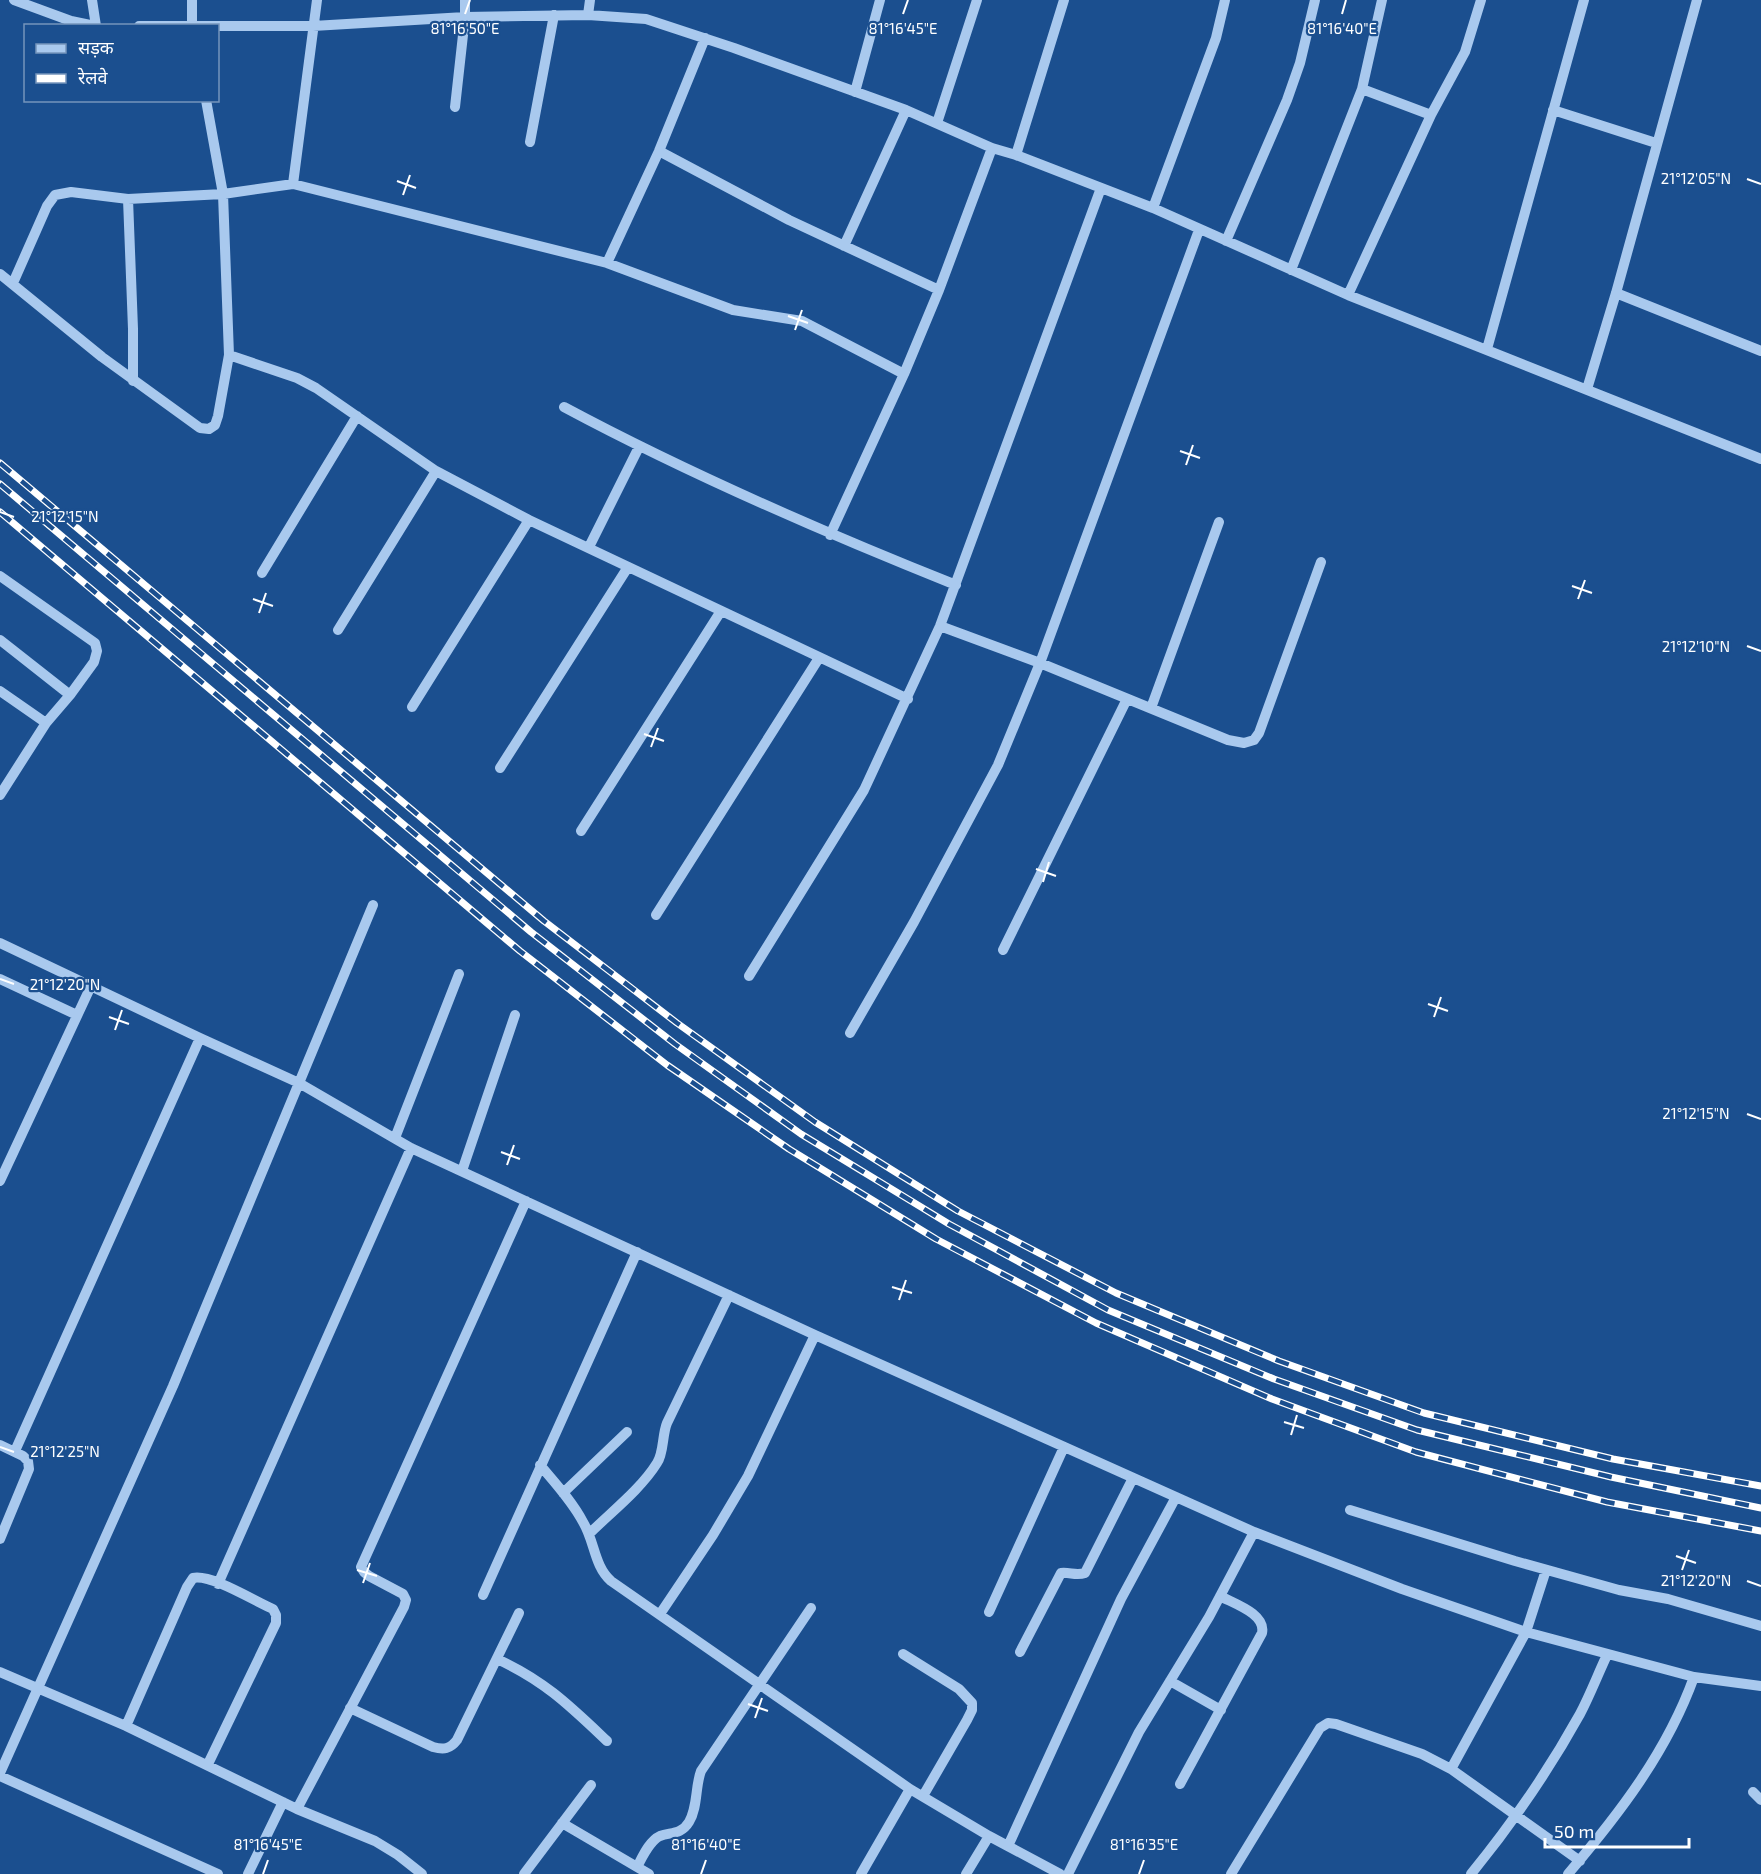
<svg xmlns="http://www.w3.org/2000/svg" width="1761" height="1874" font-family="'Exo 2','Noto Sans Devanagari',sans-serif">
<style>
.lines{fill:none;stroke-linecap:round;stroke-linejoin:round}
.minor{stroke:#a9c9ee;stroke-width:10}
.rail-casing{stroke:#fff;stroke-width:7}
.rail{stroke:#1b4f8f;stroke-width:4.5;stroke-dasharray:14;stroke-linecap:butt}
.ticks{fill:none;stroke:#fff;stroke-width:2}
.ticks-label{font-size:15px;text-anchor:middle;fill:#fff;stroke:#1b4f8f;stroke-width:4.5;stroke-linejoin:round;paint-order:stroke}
</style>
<rect width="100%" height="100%" fill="#1b4f8f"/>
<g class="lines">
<path class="minor" d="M14,0L71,21L95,26
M92,0L96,26
M192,0V26
M588,15L590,0
M139,26H313L465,17L588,15L646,19L734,48L906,110L992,148L1016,155L1153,208L1348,295L1761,459
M1362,89L1431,115
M855,92L880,0
M455,107L465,17V0
M1553,110L1656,143
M937,123L977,0
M530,142L554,15
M659,151L789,220L939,290
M1016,155L1064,0
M293,184L317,0
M128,199L133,329V381
M1153,208L1216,38L1225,0
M1226,241L1287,100L1300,63L1315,0
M844,246L906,110
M607,263L659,151L705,38
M1291,270L1362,89L1382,0
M0,274L102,357L200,428L209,429L215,425L218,416L229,355L223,194L206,100
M13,283L47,206L55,195L71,192L128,199L223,194L293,184L607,263L733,310L802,321L904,374
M1616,293L1761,351
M1348,295L1431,115L1465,52L1481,0
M1487,349L1584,0
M229,355L297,378L316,388L436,471L529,520L908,699
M1587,389L1616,293L1697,0
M564,407C691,475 823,532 956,585
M830,535L904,374L939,290L992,148
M589,547L639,447
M262,573L357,416
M0,576L95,643L97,651L94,662L70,695L46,723L0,795
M940,626L1040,663L1228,740L1244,743L1254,740L1259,733L1321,562
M338,630L436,471
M0,640L70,695
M0,691L46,723
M412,707L529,520
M1151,708L1219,522
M500,768L628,567
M581,831L721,611
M656,915L819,658
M0,943L200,1038L299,1083L411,1148L815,1335L1254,1532L1402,1589L1526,1632L1694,1677L1761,1686
M1003,950L1127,699
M749,976L864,790L940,626L1101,188
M0,979L77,1015
M850,1033L914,922L998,765L1040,663L1199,230
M395,1138L459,974
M462,1171L515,1015
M0,1181L91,986
M0,1445L23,1456L28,1461L29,1469L0,1539
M15,1451L200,1038
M540,1465C555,1483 572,1501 583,1522C595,1542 594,1566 611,1581L910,1789L989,1836L1060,1874
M563,1493L627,1432
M1350,1510L1515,1561L1619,1590L1668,1599L1761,1626
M589,1534C610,1513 641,1489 657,1463C664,1453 662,1435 667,1423L729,1295
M218,1584L411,1148
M483,1595L637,1252
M989,1612L1064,1447
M660,1614L713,1535L748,1476L815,1335
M1020,1652L1061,1573C1070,1572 1076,1576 1085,1573L1133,1478
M903,1654L959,1689L972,1703V1710L967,1720L923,1796
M497,1659C545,1681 570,1706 607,1741
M0,1672L126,1726L297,1809L375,1841L398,1855L422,1874
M1170,1681L1221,1710
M350,1708L433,1747C444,1750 450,1749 457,1740L519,1613
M126,1726L187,1587L193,1578C212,1574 254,1601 273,1609L276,1615V1623L208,1764
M1451,1769L1526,1632L1546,1570
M0,1773L173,1386L373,905
M0,1776L218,1874
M1180,1784L1262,1633C1266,1614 1235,1604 1220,1596
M1753,1792L1761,1800
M297,1809L404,1607L406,1600L403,1594L369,1576L364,1572L361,1567L526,1201
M562,1823L649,1874
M1008,1846L1121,1599L1176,1497
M637,1867C642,1858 649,1841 660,1836C671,1832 681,1835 689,1822C698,1807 695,1787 701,1771L811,1608
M248,1874L283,1802
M524,1874L591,1785
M861,1874L910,1789
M966,1874L989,1836
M1068,1874L1139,1732L1209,1617L1254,1532
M1231,1874L1320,1728L1328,1723L1336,1724L1422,1754L1451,1769L1580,1861
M1471,1874C1511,1825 1549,1770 1580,1714C1590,1695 1598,1674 1607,1655
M1568,1874C1619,1814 1667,1752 1694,1677"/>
<defs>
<path id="rail" d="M0,463L544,921L677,1023L815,1122L958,1211L1116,1293L1279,1361L1424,1413L1613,1459L1761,1486
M0,484L531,932L675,1044L801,1134L949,1224L1108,1310L1274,1379L1417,1430L1611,1477L1761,1508
M0,512L520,951L667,1065L789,1149L936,1239L1096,1323L1272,1399L1416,1452L1607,1502L1761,1531"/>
</defs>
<use href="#rail" class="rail-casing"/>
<use href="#rail" class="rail"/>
</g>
<path class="ticks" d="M465,14L470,0M903,14L908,0M1342,14L1346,0M1747,179L1761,184M397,181L416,188M403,195L410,175M788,316L808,323M795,330L802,310M1180,451L1200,458M1186,465L1193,445M0,512L14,517M1572,586L1592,593M253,599L273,606M1578,599L1585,580M259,613L266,593M1747,646L1761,651M644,734L664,741M651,747L658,728M1036,869L1056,876M1043,882L1049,862M0,979L14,984M1428,1004L1448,1011M109,1017L129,1024M1434,1017L1441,997M115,1030L122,1010M1747,1114L1761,1119M501,1152L520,1159M507,1165L514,1145M892,1287L912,1293M899,1300L906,1280M1284,1422L1304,1428M1291,1435L1297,1415M0,1447L14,1452M1676,1556L1696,1563M357,1570L377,1576M1682,1570L1689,1550M1747,1581L1761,1586M363,1583L370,1563M748,1704L768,1711M755,1718L762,1698M263,1874L268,1860M701,1874L706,1860M1139,1874L1144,1860"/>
<g class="ticks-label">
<text x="465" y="34">81°16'50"E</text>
<text x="903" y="34">81°16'45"E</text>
<text x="1342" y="34">81°16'40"E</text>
<text x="1696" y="184">21°12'05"N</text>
<text x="65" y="522">21°12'15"N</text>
<text x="1696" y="652">21°12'10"N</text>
<text x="65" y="990">21°12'20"N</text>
<text x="1696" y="1119">21°12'15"N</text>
<text x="65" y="1457">21°12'25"N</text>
<text x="1696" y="1586">21°12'20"N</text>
<text x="268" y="1850">81°16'45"E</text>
<text x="706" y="1850">81°16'40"E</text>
<text x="1144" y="1850">81°16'35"E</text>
</g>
<rect x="24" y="24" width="195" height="78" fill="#1b4f8f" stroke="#7695bc" stroke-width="1.5"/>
<rect x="36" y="44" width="30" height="9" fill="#a9c9ee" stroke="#7695bc" stroke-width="1.5"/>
<text x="78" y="54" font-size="18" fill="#ffffff">सड़क</text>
<rect x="36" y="74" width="30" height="9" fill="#ffffff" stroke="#7695bc" stroke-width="1.5"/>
<text x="78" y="84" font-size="18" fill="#ffffff">रेलवे</text>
<path d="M1545 1838v9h144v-9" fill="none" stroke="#ffffff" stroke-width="3"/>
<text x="1554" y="1838" font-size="18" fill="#ffffff" stroke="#1b4f8f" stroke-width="4.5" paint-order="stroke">50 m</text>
</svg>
